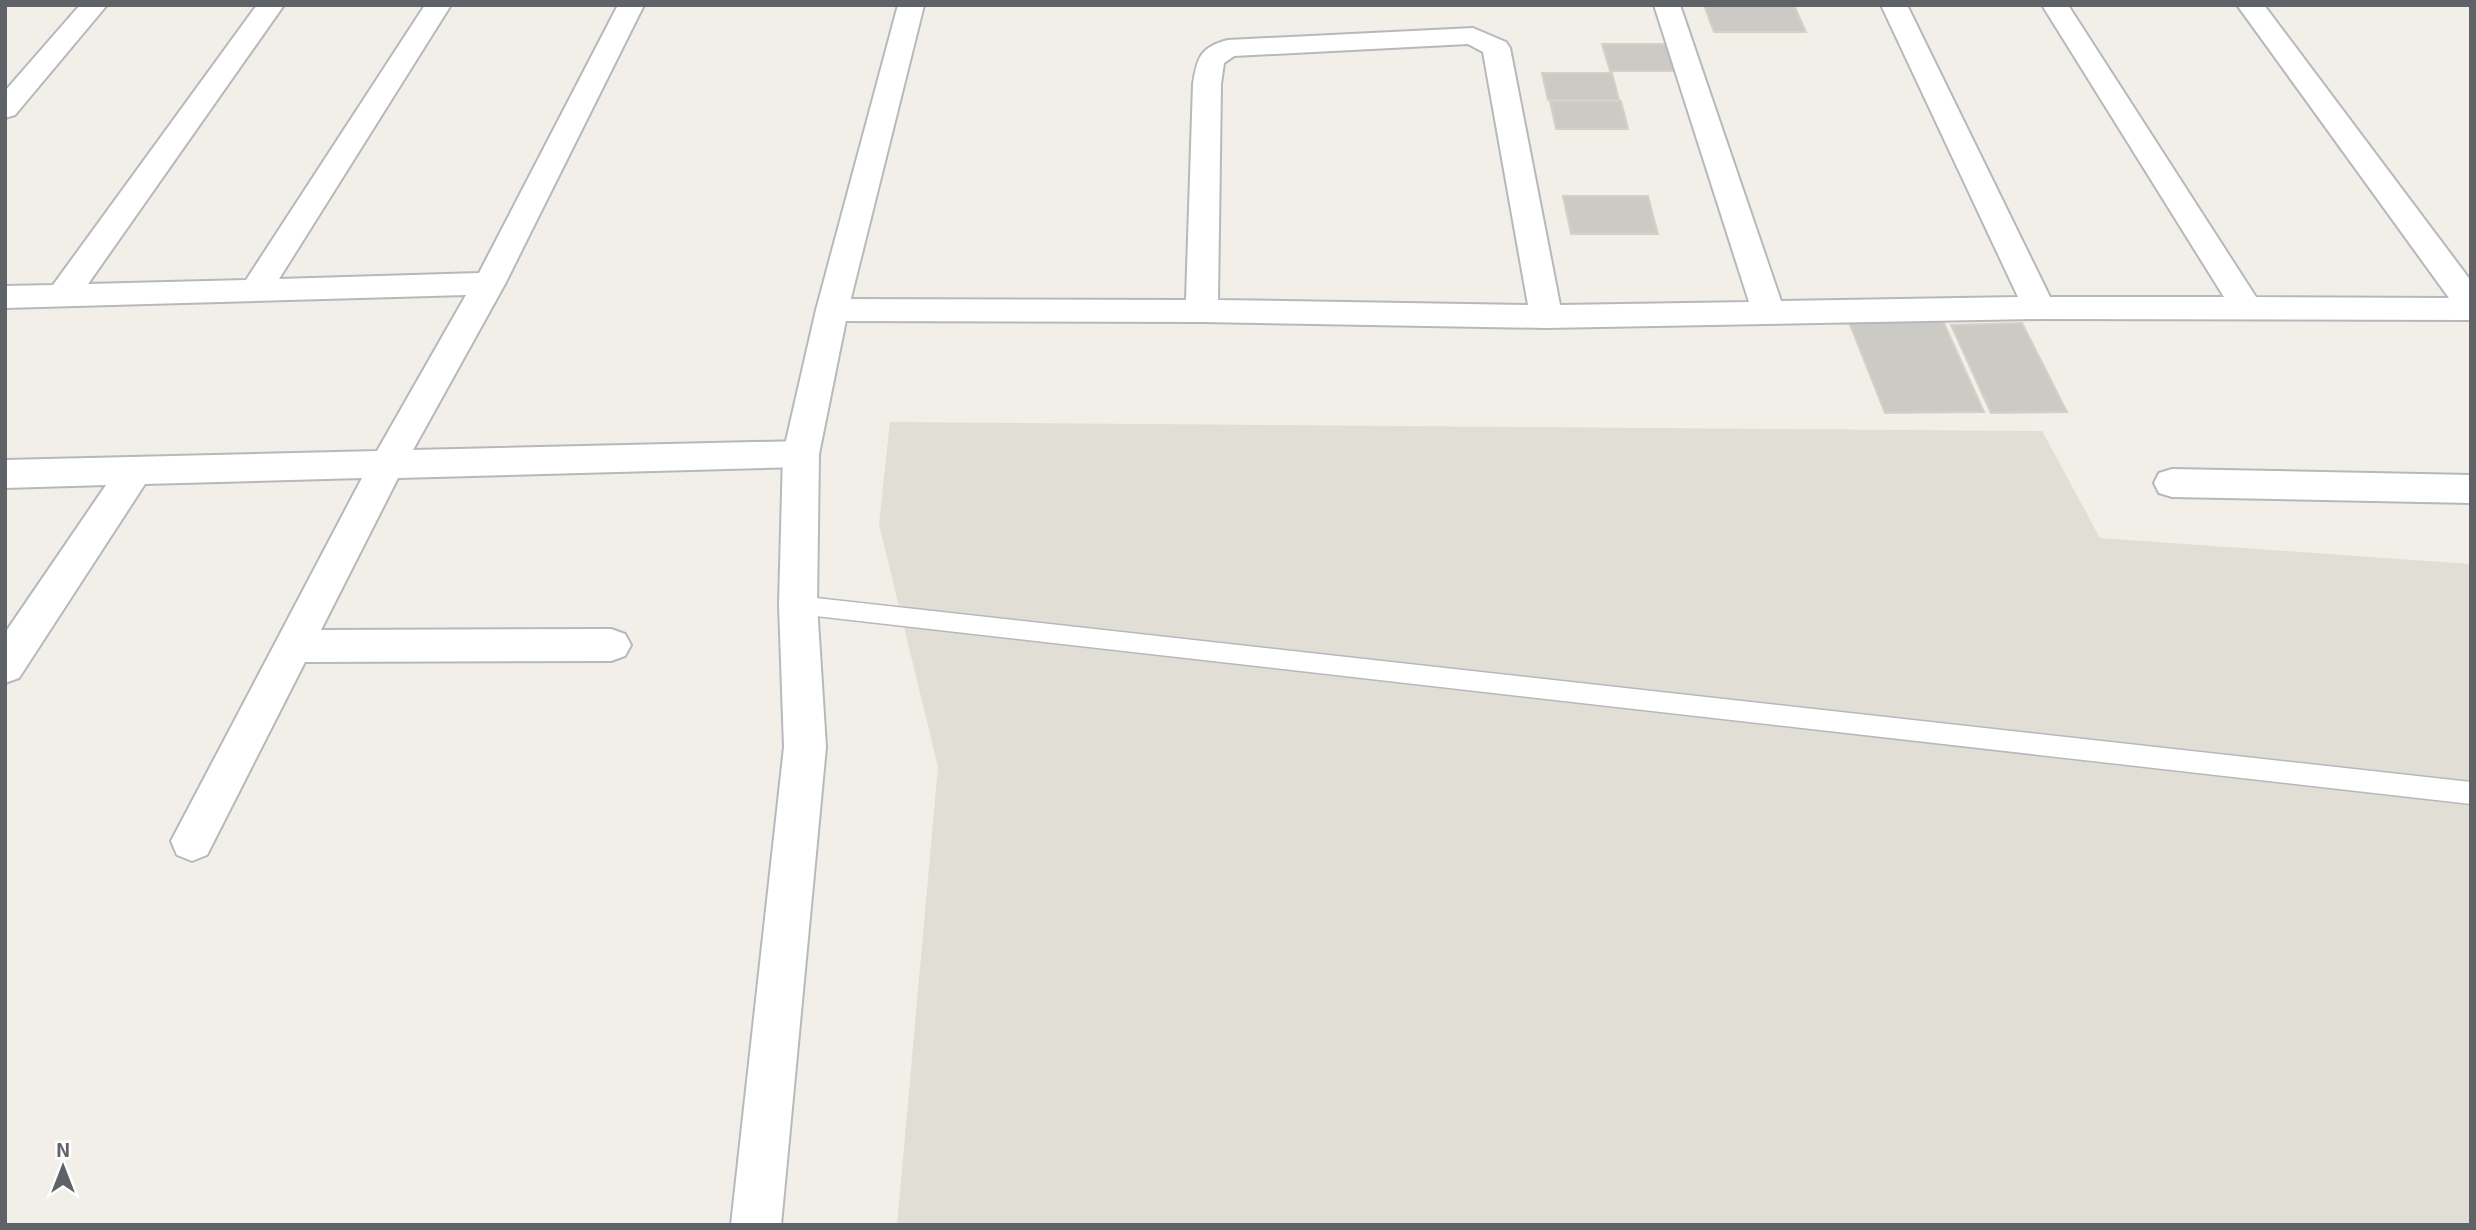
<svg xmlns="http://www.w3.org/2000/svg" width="2476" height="1230" font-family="'Exo 2',sans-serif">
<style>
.education{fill:#e1ded6}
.building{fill:#cccac5;stroke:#d6d1c6;stroke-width:2}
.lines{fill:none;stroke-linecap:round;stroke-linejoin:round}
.lane-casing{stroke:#b5b8bc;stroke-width:3}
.street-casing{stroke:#b5b8bc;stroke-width:4}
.secondary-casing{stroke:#b6babf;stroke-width:4}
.lane{fill:#fff;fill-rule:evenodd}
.street{fill:#fff;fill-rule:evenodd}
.secondary{fill:#fff;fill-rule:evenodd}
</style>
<rect width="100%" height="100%" fill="#f1efe8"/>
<path class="education" d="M890,422L2042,431L2100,538L2471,564V1225H897L938,767L879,524Z"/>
<path class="building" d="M1704,5H1794L1806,32H1714Z
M1602,44H1669L1678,71H1610Z
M1542,73H1612L1619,100H1548Z
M1550,101H1621L1628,129H1556Z
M1563,196H1648L1658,234H1571Z
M1943,321L1984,412L1885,413L1849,322Z
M2022,323L2067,412L1991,413L1951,325Z"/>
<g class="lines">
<defs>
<path id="lane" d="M798,596L2471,782V804L798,614L790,612L787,605L790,598Z"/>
<path id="street" d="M80,5H107L15,115L5,118V91Z
M257,5H284L88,284L246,280L425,5H451L279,279L479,273L618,5H644L505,284L413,450L801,441L813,445L819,454L813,463L801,467L398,478L321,630L611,629L625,634L631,645L625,656L611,661L305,662L207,855L192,861L177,855L171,841L362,478L145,484L19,678L5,683V633L106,485L5,488V460L377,451L466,295L5,308V286L53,285Z
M1654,5H1680L1781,301L2018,297L1881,5H1907L2050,297H2224L2042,5H2068L2256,297L2449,298L2237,5H2264L2471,281V320L2039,319L1546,328L1202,322L832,321L821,318L816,310L821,302L832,299L1186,300L1193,84C1197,58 1200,47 1228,40L1473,28L1506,42L1510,48L1560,305L1749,302ZM1468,44L1483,52L1528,305L1218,300L1221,84L1224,63L1234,56Z
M2172,469L2471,475V503L2172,497L2159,493L2154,483L2159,473Z"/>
<path id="secondary" d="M898,5H924L848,310L819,454L817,605L826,747L781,1225H731L784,747L779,605L783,454L816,310Z"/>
</defs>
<use href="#lane" class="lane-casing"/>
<use href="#street" class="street-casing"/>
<use href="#secondary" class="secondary-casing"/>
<use href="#lane" class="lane"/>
<use href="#street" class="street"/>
<use href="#secondary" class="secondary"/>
</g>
<rect width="2476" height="1230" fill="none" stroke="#5f6368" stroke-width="14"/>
<g transform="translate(63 1167)" stroke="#ffffff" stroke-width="5" paint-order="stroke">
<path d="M0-5L12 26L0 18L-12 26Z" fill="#5f6368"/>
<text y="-10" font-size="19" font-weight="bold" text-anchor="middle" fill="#5f6368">N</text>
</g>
</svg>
